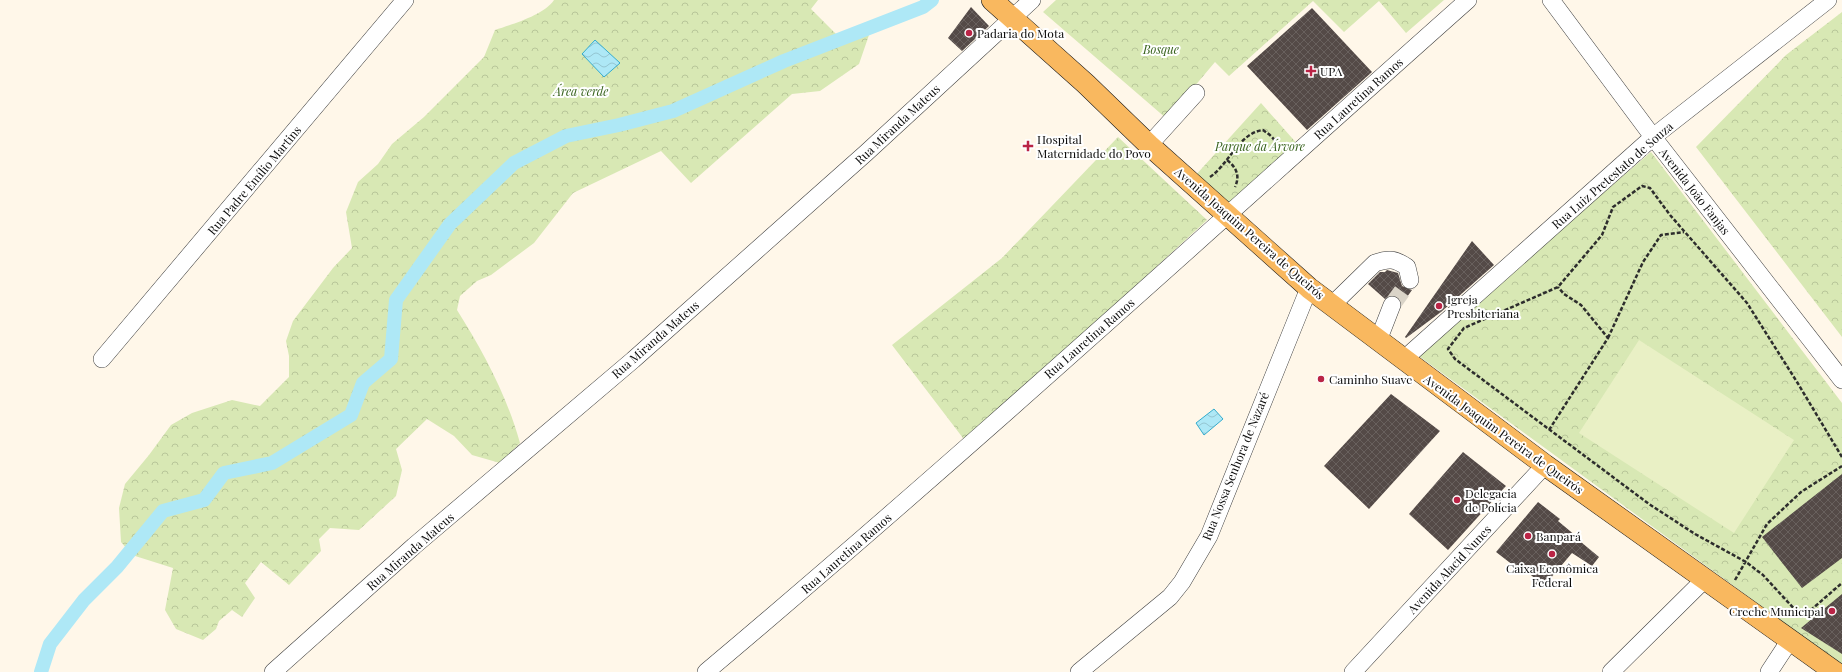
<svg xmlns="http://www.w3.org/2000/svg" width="1842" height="672" font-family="'Playfair Display',serif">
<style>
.park{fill:url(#park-crowns)}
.pitch{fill:#e9f0c5}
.water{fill:url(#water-waves);stroke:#35accd}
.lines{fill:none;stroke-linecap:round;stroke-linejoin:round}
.canal{stroke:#aee8f6;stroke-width:14}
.building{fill:url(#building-cross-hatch)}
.minor-tunnel{stroke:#dad4c8;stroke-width:17;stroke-dasharray:17 8;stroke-linecap:butt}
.minor-casing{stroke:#3e3e3e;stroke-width:18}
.major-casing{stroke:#1c1c1c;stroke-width:22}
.path{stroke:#2d2d2d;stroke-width:2.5;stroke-dasharray:4 2;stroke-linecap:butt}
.minor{stroke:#fff;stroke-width:17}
.major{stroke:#f9b85f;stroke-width:21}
.poi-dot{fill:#ba2446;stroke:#fff;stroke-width:1.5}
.labels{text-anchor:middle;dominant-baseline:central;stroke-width:4;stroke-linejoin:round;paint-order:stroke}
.poi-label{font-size:12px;fill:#0b0b0b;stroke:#fff;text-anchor:start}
.park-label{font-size:12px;font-style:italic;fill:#37621c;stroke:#fff}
.street-label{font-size:12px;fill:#0b0b0b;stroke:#fff}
</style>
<defs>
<pattern id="park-crowns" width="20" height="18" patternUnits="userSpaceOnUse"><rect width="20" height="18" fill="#d8e8b4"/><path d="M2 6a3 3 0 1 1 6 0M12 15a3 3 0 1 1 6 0" fill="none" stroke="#b8c699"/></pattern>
<pattern id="water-waves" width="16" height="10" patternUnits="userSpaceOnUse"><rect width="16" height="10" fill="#aee8f6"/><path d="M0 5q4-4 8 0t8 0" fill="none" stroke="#94c6d2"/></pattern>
<pattern id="building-cross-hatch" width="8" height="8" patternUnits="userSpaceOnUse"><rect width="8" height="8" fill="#544a47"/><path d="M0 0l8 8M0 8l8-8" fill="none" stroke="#68605d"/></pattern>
</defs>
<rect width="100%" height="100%" fill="#fff7e9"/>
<path class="park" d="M554,0H818L811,9L843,41L869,35L859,64L820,91L792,94L691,183L661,151L573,193L534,243L491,275L477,281L460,296L457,310C483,351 507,396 520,443L500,463L472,455L454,436L427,419L396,449L402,470L396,496L359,530L330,528L319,539L321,551L289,585L261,562L245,583L255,598L242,617L232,610L219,621L216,629L203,640L176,629L165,610L173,568L132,555L121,542L119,508L125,484L149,455L171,425L192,413L232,400L260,406L289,377V356L286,341L293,321L333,268L352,248L346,212L358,182L378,164L392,144L424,117L484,57L495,30C513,24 544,15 554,0Z
M1056,0H1444L1406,33L1379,1L1344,32L1313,1L1229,76L1215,62L1167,119L1043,12Z
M1842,12V337L1696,147L1786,55Z
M1261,103L1300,147L1231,211L1194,177Z
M1118,137L1207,220L966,442L892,345L1002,258Z
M1651,152L1842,403V665L1416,354Z"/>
<path class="pitch" d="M1639,340L1794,440L1734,533L1579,433Z"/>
<path class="water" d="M595,40L620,63L604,77L582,54Z
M1214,409L1223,419L1204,435L1196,423Z"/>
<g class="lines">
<path class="canal" d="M41,672L50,644L84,600L117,567L163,511L204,500L224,473L272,463L351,415L363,383L391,359L396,300L450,224L514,163L566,136L619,125L673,111L784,61L923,7L932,0"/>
</g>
<path class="building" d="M971,7L989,26L962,51L948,38Z
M1312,8L1372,72L1307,130L1247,66Z
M1472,241L1494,265L1441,312L1406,338L1405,337Z
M1387,270L1398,273L1402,286L1412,290L1407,297L1401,302L1395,296L1390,295L1385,299L1368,284L1380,272H1385Z
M1391,394L1440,431L1369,509L1324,466Z
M1463,452L1506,486L1448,550L1409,514Z
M1842,474V558L1802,588L1762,537Z
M1538,502L1560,519L1558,521L1582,541L1581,542L1599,557L1592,566L1572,553L1544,586L1520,566L1518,569L1496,552Z
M1842,594V654L1801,628Z"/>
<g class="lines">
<path class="minor-tunnel" d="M1392,305L1410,280"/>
<defs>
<path id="minor" d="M1551,0L1653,137L1842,380
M1149,145L1196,93
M1332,305L1375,263C1390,258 1395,259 1407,267L1410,280
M1378,341L1392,305
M102,359L405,0
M1403,360L1653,137L1828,0
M273,672L414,546L633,360L866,153L1032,0
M706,672C965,454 1215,225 1468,0
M1079,672L1170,597L1182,582L1209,536L1309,288
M1353,672L1545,465
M1611,672L1704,580
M1769,672L1790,640"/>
<path id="major" d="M992,0L1086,84L1149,145L1309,288L1545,465L1835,672"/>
</defs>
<use href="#minor" class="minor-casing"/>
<use href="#major" class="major-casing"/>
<path class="path" d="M1227,160C1237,168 1240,176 1235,187
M1210,177C1229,164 1239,133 1263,130C1270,135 1278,140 1277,150
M1608,338L1643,262L1661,235L1684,232
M1549,430L1608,338L1581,305L1564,294L1558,287
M1842,457L1797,382L1747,303L1670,215L1650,188L1642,186L1613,207L1602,235L1558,287L1464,328L1448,349L1455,359L1649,504L1695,534L1746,562L1763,575L1798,613L1812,609L1842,583
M1735,580L1767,524L1801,492L1842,466"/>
<use href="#minor" class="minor"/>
<use href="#major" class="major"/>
</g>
<g class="poi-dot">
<circle cx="969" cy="33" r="4"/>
<path d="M1309 65h4v4h4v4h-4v4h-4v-4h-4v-4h4z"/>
<path d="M1026 140h4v4h4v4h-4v4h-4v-4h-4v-4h4z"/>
<circle cx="1439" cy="306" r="4"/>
<circle cx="1321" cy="379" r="4"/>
<circle cx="1457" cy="500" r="4"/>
<circle cx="1528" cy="536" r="4"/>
<circle cx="1552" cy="554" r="4"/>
<circle cx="1832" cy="611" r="4"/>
</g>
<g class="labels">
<g class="poi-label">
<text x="977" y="33">Padaria do Mota</text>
<text x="1320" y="71">UPA</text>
<text x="1037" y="139">Hospital<tspan x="1037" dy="14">Maternidade do Povo</tspan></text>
<text x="1447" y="299">Igreja<tspan x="1447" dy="14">Presbiteriana</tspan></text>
<text x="1329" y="379">Caminho Suave</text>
<text x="1465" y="493">Delegacia<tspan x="1465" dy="14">de Polícia</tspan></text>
<text x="1536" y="536">Banpará</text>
<text x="1552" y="568" text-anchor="middle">Caixa Econômica<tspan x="1552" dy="14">Federal</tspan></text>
<text x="1824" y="611" text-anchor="end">Creche Municipal</text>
</g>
<g class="park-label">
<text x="1161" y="49">Bosque</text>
<text x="581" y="91">Área verde</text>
<text x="1260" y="146">Parque da Árvore</text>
</g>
<g class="street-label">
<text transform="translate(1358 98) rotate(-42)">Rua Lauretina Ramos</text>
<text transform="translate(897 124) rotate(-43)">Rua Miranda Mateus</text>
<text transform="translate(1612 175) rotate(-41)">Rua Luiz Pretestato de Souza</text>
<text transform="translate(254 180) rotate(-50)">Rua Padre Emílio Martins</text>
<text transform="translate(1695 191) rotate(52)">Avenida João Fanjas</text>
<text transform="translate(1250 233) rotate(41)">Avenida Joaquim Pereira de Queirós</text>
<text transform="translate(1089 338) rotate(-41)">Rua Lauretina Ramos</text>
<text transform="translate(655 339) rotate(-41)">Rua Miranda Mateus</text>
<text transform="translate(1504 434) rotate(36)">Avenida Joaquim Pereira de Queirós</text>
<text transform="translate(1235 466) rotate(-68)">Rua Nossa Senhora de Nazaré</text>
<text transform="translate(410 551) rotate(-41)">Rua Miranda Mateus</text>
<text transform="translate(846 553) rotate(-41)">Rua Lauretina Ramos</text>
<text transform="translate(1449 569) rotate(-47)">Avenida Alacid Nunes</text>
</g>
</g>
</svg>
